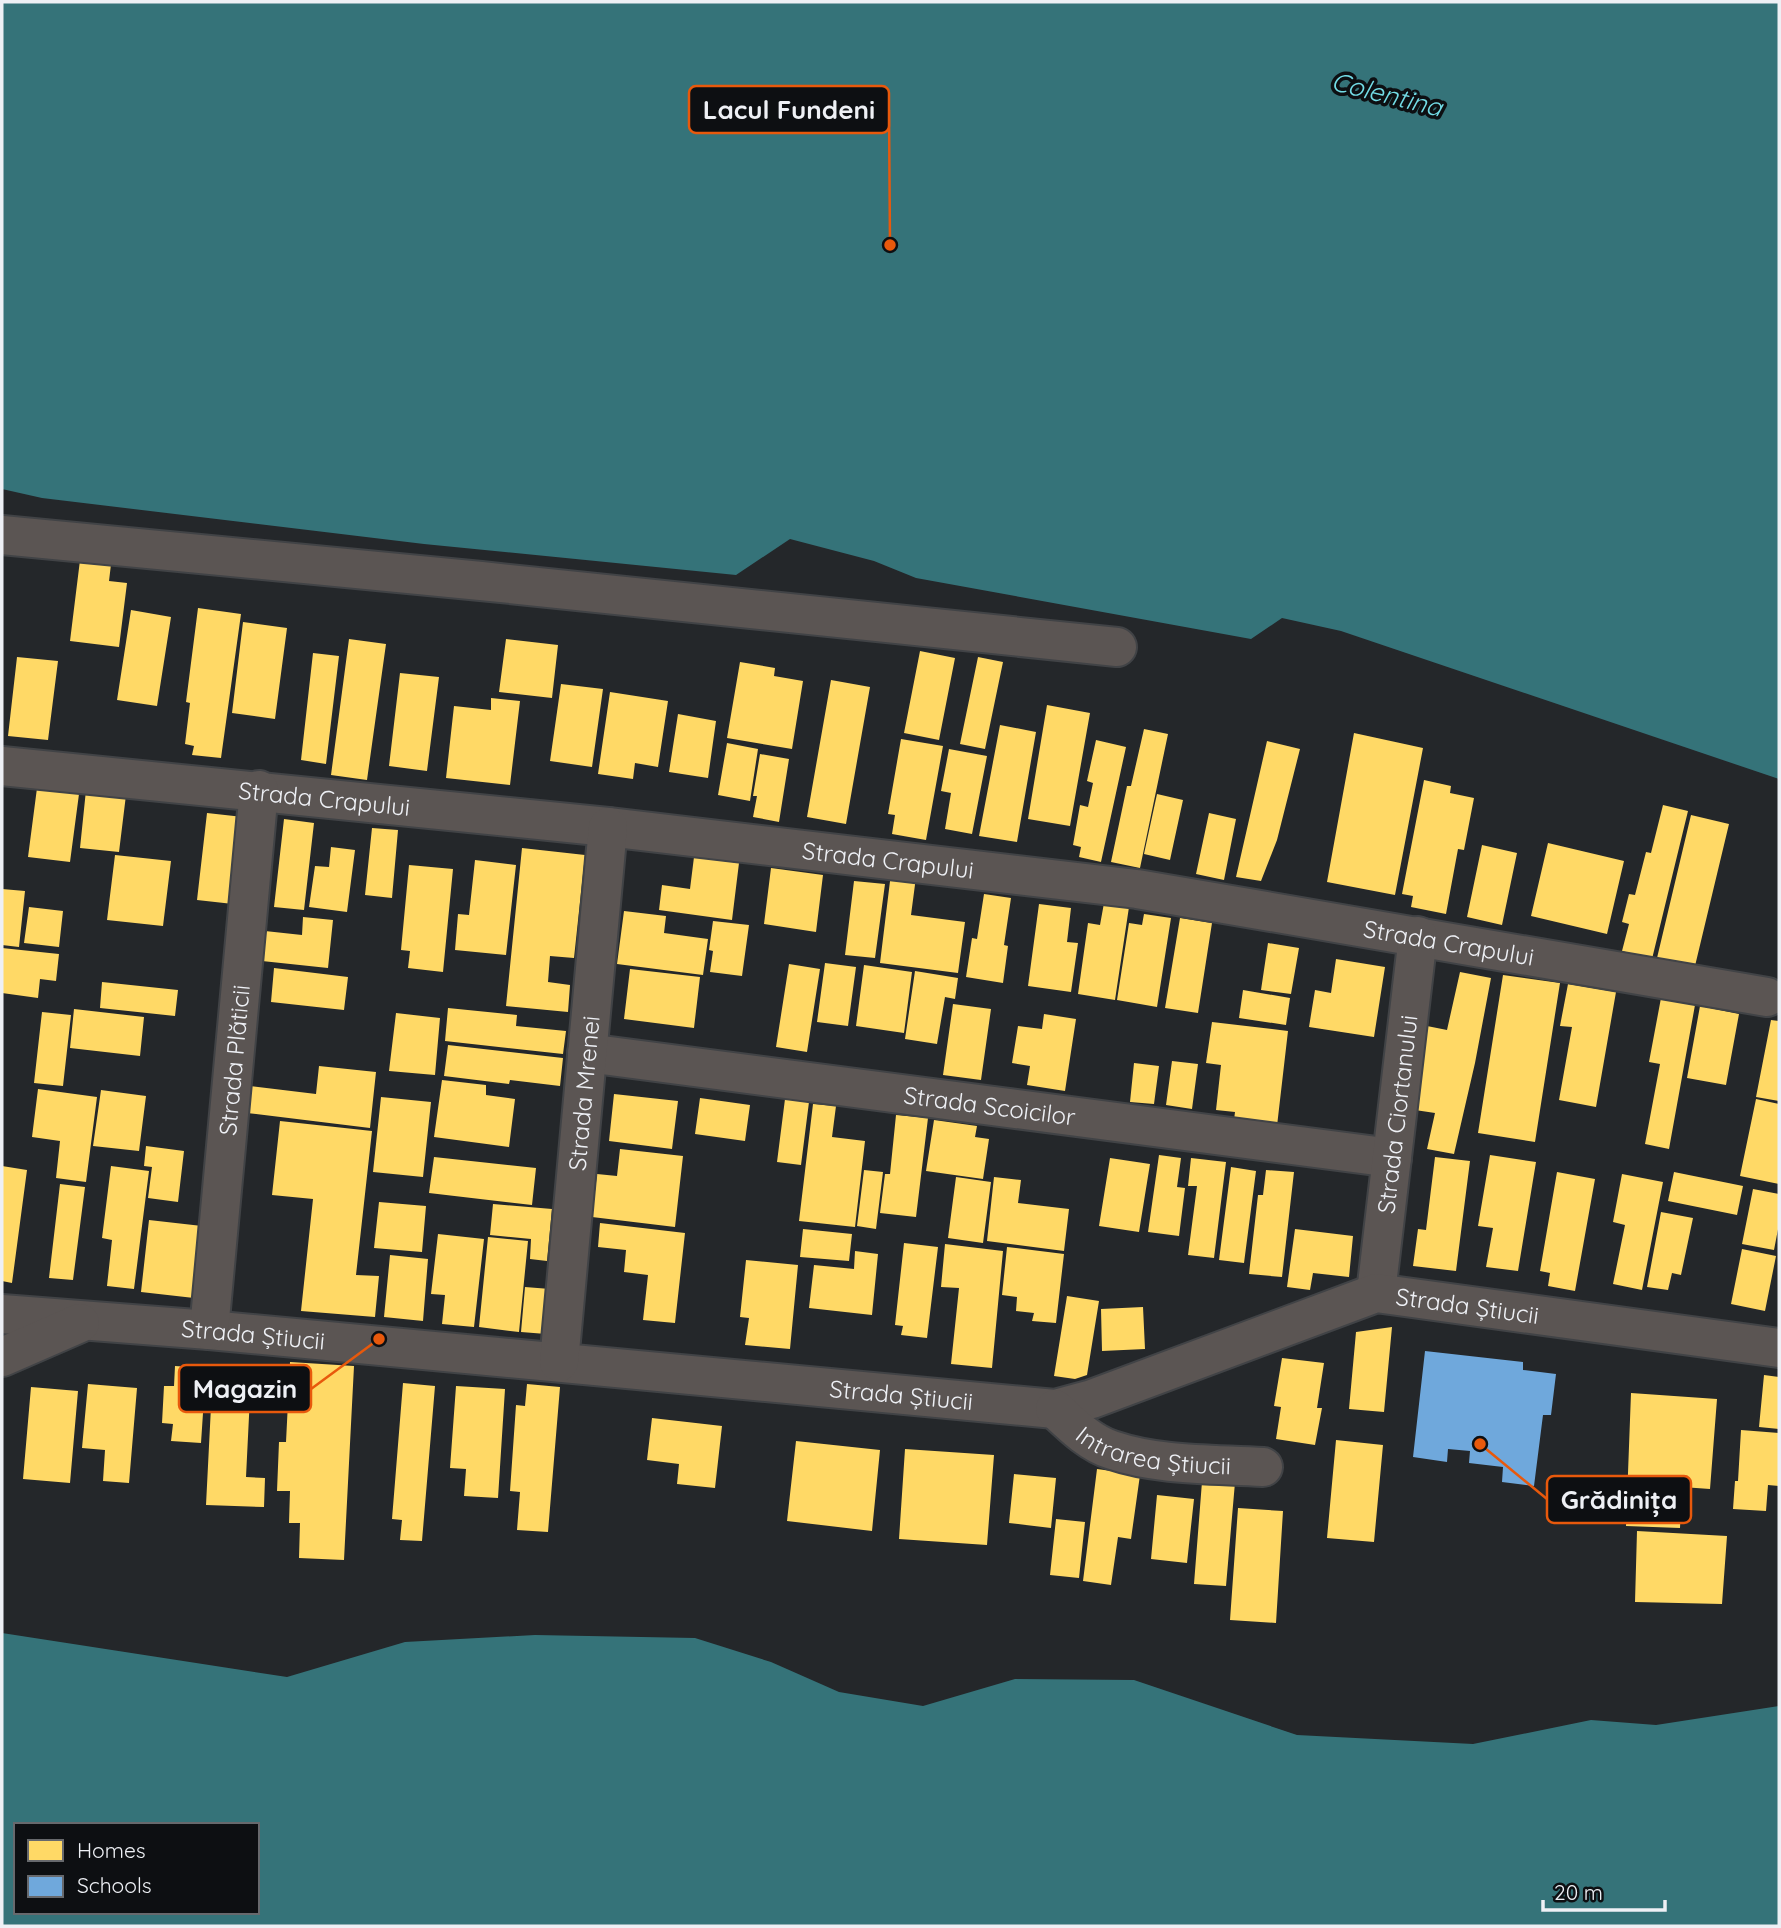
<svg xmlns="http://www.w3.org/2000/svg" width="1781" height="1928" font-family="Quicksand,sans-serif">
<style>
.water{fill:#357379;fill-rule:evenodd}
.homes{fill:#ffd966}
.schools{fill:#6fa8dc}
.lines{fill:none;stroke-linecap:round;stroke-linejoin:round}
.minor-casing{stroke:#414346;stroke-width:42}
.minor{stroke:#5b5553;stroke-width:38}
.labels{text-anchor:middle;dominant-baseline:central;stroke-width:7;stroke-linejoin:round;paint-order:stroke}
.street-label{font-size:24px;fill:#eef0f5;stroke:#0d0f12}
.water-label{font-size:26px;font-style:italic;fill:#73dce6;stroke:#0d0f12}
.leader{fill:none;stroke:#e8590c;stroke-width:2.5}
.callout-dot{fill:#e8590c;stroke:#0d0f12;stroke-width:2.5}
.callout{fill:#0d0f12;stroke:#e8590c;stroke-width:2.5}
.callout-label{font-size:26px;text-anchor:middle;font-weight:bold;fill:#eef0f5}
</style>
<rect width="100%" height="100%" fill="#24272a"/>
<path class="water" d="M2,2H1779V779L1341,631L1282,618L1251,639L916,578L874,561L790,539L736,575L424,544L42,498L2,489Z
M2,1633L287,1677L405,1642L535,1635L695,1638L771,1662L839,1692L923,1706L1015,1679L1134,1680L1297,1735L1473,1744L1591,1720L1656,1725L1779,1706V1926H2ZM16,1825H257V1912H16Z"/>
<path class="homes" d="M81,552L112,556L109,581L127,583L119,647L70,641Z
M198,608L241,614L221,758L192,755L194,746L185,744L190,703L186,702Z
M131,610L171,617L157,706L117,700Z
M243,622L287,628L275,719L232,713Z
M349,639L386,644L367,780L331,775Z
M506,639L558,645L552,698L499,692Z
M920,651L955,658L939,740L904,733Z
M313,653L339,656L326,764L301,760Z
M17,657L58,661L48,740L8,736Z
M978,657L1003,662L985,749L960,744Z
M740,662L775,668L774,676L803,681L792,749L727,738Z
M400,673L439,677L427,771L389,766Z
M831,680L870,687L846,824L807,817Z
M561,684L603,689L592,767L550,761Z
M610,692L668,701L658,767L635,763L633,779L598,774Z
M491,698L520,701L510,785L446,778L454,706L491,710Z
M1047,705L1090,713L1070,826L1028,819Z
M678,714L716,721L708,778L669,772Z
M1000,725L1036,732L1017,842L979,836Z
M1144,729L1168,734L1140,868L1111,862L1127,786H1131Z
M1354,733L1423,748L1395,895L1327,882Z
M901,739L943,746L926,840L892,834L895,815L888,814Z
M1096,740L1126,747L1101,862L1079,857L1081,847L1073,845L1080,805L1088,807L1093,783L1087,781Z
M1267,741L1300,749L1277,840L1261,881L1236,877Z
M727,743L758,749L750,801L718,795Z
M949,749L987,756L972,834L945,829L951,793L941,791Z
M760,754L789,759L779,822L753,817L757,796H753Z
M1424,780L1451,786L1450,793L1474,798L1464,850L1458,849L1446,914L1411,907L1413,896L1402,894Z
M37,788L79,794L70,862L28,857Z
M86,790L126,795L119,852L80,848Z
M1157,794L1183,800L1170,860L1144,854Z
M1663,805L1688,811L1652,959L1622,951L1629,924L1622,922L1629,894L1635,895L1646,852L1651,853Z
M207,813L243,817L233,904L197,900Z
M1209,813L1236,819L1224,880L1196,874Z
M1691,815L1729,824L1695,966L1657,958Z
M284,819L314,823L304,910L274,907Z
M372,828L398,830L392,898L365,895Z
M1548,843L1624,861L1607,934L1531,916Z
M1482,845L1517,853L1502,925L1467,917Z
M331,847L355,850L347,912L309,907L315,866L329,867Z
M522,848L585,855L574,958L550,956L548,982L570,985L568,1012L506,1006Z
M115,855L171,861L163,926L107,920Z
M694,857L739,863L732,920L659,910L662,885L690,889Z
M475,860L516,865L506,955L455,950L458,914L469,915Z
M409,865L453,869L443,972L408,968L410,951L401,950Z
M771,868L823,875L816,932L764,924Z
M891,873L916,877L911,915L965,922L958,973L880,963Z
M854,881L885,884L875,958L845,955Z
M2,889L25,891L19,947L2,945Z
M984,894L1011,898L1004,945L1008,946L1003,983L966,977L972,938L977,939Z
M1104,903L1129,907L1115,1000L1078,994L1088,923L1100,925Z
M1039,904L1071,908L1067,942L1078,943L1071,992L1028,986Z
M29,907L63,911L59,947L24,943Z
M624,911L666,916L664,933L708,939L703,975L617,964Z
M1144,914L1171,918L1157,1007L1117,1000L1129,923L1142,925Z
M303,917L333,920L328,968L262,961L265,931L302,935Z
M1180,918L1212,923L1198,1013L1165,1008Z
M713,921L749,925L742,976L710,972L713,951L709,950Z
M1268,943L1299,948L1291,994L1261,990Z
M2,948L59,954L56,981L40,979L38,998L2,993Z
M1336,959L1385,967L1374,1037L1309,1027L1315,990L1331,993Z
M825,963L856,967L848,1026L817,1022Z
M789,964L820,969L807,1052L776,1047Z
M864,965L912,972L904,1033L856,1026Z
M274,968L348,977L344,1010L271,1002Z
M630,969L700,977L694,1028L624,1019Z
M915,971L958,978L955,999L945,997L937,1044L905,1039Z
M1460,972L1491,978L1475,1063L1454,1154L1427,1149L1435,1113L1415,1110L1427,1026L1447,1030Z
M1503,975L1560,983L1535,1142L1478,1133Z
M102,982L178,990L175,1016L100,1008Z
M1568,984L1616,992L1596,1107L1559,1100L1572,1027L1560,1026Z
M1243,990L1290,998L1286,1025L1239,1018Z
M1661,998L1695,1005L1669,1149L1645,1144L1660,1064L1649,1062Z
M953,1004L991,1009L981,1080L943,1075Z
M1700,1006L1739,1014L1726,1085L1687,1078Z
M448,1008L517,1015L516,1026L566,1031L563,1054L445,1041Z
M74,1009L144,1017L140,1056L70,1048Z
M42,1012L71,1015L63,1086L34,1083Z
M396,1013L440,1018L435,1075L389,1071Z
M1044,1014L1076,1019L1065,1091L1027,1085L1030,1066L1012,1063L1018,1026L1042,1029Z
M1771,1020L1779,1021V1101L1756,1097Z
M1212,1022L1288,1031L1277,1126L1234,1120L1235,1112L1216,1110L1221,1065L1206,1063Z
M448,1045L563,1058L560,1086L510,1080L509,1084L444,1076Z
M1172,1061L1198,1064L1192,1109L1166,1105Z
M1134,1063L1159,1066L1154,1104L1130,1102Z
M319,1066L376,1072L370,1128L247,1113L250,1086L316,1094Z
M442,1080L486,1085V1095L515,1099L509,1147L434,1137Z
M38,1089L97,1097L86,1182L56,1178L60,1141L32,1137Z
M101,1090L146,1096L139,1151L93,1146Z
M614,1094L678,1101L672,1149L609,1141Z
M381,1097L431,1102L423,1177L373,1172Z
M700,1098L750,1105L745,1141L695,1134Z
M785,1099L809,1102L801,1165L777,1162Z
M1756,1099L1779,1104V1184L1740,1176Z
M813,1104L836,1106L832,1137L865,1141L855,1227L799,1221Z
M896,1115L928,1118L916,1217L880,1213L885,1174H890Z
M934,1120L977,1126L975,1137L989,1139L983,1179L926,1171Z
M280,1121L372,1131L356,1275L379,1276L375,1317L301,1311L313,1199L272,1195Z
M146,1146L184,1151L178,1202L148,1198L152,1167L144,1166Z
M620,1149L683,1156L675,1227L592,1217L597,1174L617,1176Z
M1159,1155L1181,1158L1177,1187L1185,1188L1179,1236L1148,1232Z
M1490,1155L1536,1162L1518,1271L1486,1267L1493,1228L1478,1226Z
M434,1157L536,1168L532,1205L429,1193Z
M1435,1157L1470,1161L1456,1271L1413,1266L1418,1229L1426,1230Z
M1110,1158L1150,1164L1139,1232L1099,1226Z
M1191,1158L1226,1162L1214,1258L1188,1255L1197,1186H1188Z
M2,1166L27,1170L12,1283L2,1281Z
M111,1166L149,1171L134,1289L107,1286L112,1240L102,1238Z
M1231,1167L1256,1171L1244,1263L1219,1260Z
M864,1170L883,1172L876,1229L857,1226Z
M1266,1170L1294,1172L1282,1277L1249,1274L1258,1195H1263Z
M1557,1172L1595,1179L1575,1291L1548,1286L1550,1273L1540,1271Z
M1674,1172L1743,1186L1737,1215L1668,1201Z
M1622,1174L1663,1182L1642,1290L1613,1284L1625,1225L1613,1222Z
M956,1177L991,1182L983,1243L948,1238Z
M994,1177L1021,1180L1018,1203L1069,1209L1064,1251L987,1241Z
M60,1184L85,1187L73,1280L49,1278Z
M1753,1189L1779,1194V1224L1774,1250L1742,1244Z
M379,1202L426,1206L422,1252L374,1248Z
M493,1204L552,1209L547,1261L530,1259L531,1239L490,1235Z
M1661,1212L1693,1218L1681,1275L1672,1273L1668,1290L1647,1287Z
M149,1220L202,1226L194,1298L141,1292Z
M600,1223L685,1233L675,1323L643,1320L648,1275L624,1272L626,1250L598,1247Z
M803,1229L852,1234L849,1261L800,1257Z
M1295,1229L1353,1236L1349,1277L1313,1273L1310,1290L1287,1287Z
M438,1234L484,1239L474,1327L442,1324L445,1295L431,1294Z
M488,1237L528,1241L519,1332L479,1327Z
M904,1243L938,1247L927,1338L901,1335L903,1326L895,1325Z
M945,1244L1003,1251L992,1368L951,1364L959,1288L941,1287Z
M1007,1247L1064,1254L1056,1323L1032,1321L1034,1313L1016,1311L1017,1297L1002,1295Z
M1742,1249L1776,1256L1765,1311L1731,1304Z
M855,1251L878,1254L872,1315L809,1308L814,1265L854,1269Z
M390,1255L428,1259L423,1321L384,1317Z
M746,1260L798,1265L790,1349L745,1345L749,1318L740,1317Z
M525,1287L550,1289L546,1334L521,1332Z
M1067,1296L1099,1301L1087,1375L1075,1379L1054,1376Z
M1143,1307L1145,1349L1102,1351L1101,1309Z
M1392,1327L1384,1412L1349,1409L1356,1332Z
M1282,1358L1324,1363L1317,1408H1322L1315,1445L1276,1439L1281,1407L1274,1406Z
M290,1362L354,1366L344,1560L299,1558L300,1523H289L290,1491H277L279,1442H286Z
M175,1366L206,1368L201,1443L171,1441L173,1424L162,1423L164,1386H174Z
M213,1367L234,1368L232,1395L250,1396L246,1477L265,1478L264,1507L206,1505Z
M1764,1375L1779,1377V1429L1759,1427Z
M403,1383L435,1386L422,1541L400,1540L402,1520L392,1519Z
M88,1384L137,1388L129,1483L103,1481L105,1450L82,1448Z
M527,1384L560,1387L548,1532L517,1530L520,1492L510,1491L516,1405L525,1406Z
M456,1386L505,1389L498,1498L464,1496L466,1469L450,1468Z
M31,1387L78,1391L70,1483L23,1479Z
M1631,1393L1717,1399L1710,1489L1682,1487L1680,1528L1626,1526Z
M652,1418L722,1426L715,1488L677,1484L679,1464L647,1460Z
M1741,1430L1779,1433V1486L1768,1485L1766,1511L1733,1509L1735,1481H1738Z
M1336,1440L1383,1445L1374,1542L1327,1538Z
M796,1441L880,1450L872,1531L787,1521Z
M905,1449L994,1455L987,1545L899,1539Z
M1097,1469L1140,1475L1131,1539L1118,1537L1111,1585L1083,1581Z
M1203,1469L1236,1471L1226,1586L1194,1584Z
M1014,1474L1056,1478L1051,1528L1009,1523Z
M1157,1495L1194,1499L1187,1563L1151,1559Z
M1238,1508L1283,1511L1276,1623L1230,1620Z
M1056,1519L1085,1522L1079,1578L1050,1575Z
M1637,1531L1727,1536L1722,1604L1635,1602Z"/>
<path class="schools" d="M1425,1351L1523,1362V1370L1556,1374L1551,1415H1543L1534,1486L1502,1482L1503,1467L1469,1463L1470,1451L1448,1449L1447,1462L1413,1457Z"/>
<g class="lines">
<defs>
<g id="minor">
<path d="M2,535L481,581L1117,647"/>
<path id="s1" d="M2,766L608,827L1137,889L1767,997"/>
<path id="s2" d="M587,1053L1392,1158"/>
<path id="s3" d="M1376,1293L1418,936"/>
<path id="s4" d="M2,1314L209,1330L1055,1409L1092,1399L1376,1293L1779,1348"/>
<path id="s5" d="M209,1330L259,790"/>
<path d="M2,1357L80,1323"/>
<path id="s6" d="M559,1362L608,827"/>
<path id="s7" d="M1055,1409C1072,1425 1090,1443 1112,1450C1159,1466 1214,1464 1263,1467"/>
</g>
</defs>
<use href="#minor" class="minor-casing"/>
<use href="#minor" class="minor"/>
</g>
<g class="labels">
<g class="street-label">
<text stroke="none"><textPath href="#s1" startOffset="324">Strada Crapului</textPath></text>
<text stroke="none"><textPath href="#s1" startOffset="891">Strada Crapului</textPath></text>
<text stroke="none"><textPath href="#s1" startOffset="1458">Strada Crapului</textPath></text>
<text stroke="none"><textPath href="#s5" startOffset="271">Strada Plăticii</textPath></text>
<text stroke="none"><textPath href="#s6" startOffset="270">Strada Mrenei</textPath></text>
<text stroke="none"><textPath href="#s2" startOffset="406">Strada Scoicilor</textPath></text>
<text stroke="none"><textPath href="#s3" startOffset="180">Strada Ciortanului</textPath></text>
<text stroke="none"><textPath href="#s4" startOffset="1491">Strada Știucii</textPath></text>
<text stroke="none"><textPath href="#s4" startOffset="252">Strada Știucii</textPath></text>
<text stroke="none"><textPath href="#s4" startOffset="903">Strada Știucii</textPath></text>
<text stroke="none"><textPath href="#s7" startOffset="112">Intrarea Știucii</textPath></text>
</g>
<g class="water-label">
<text transform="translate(1387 94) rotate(14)">Colentina</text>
</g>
</g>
<path class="leader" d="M890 245L889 110M379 1339L311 1389M1480 1444L1547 1499"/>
<g class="callout-dot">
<circle cx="890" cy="245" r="7"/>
<circle cx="379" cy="1339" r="7"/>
<circle cx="1480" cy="1444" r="7"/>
</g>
<g class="callout">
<rect x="689" y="86" width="200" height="47" rx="7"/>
<rect x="179" y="1365" width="132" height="47" rx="7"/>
<rect x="1547" y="1476" width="144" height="47" rx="7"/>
</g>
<g class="callout-label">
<text x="789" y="119">Lacul Fundeni</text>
<text x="245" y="1398">Magazin</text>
<text x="1619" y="1509">Grădinița</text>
</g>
<rect width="1781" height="1928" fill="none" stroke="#eef0f5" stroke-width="7"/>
<rect x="14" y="1823" width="245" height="91" fill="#0d0f12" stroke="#67696d" stroke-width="2"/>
<rect x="28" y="1840" width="35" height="21" fill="#ffd966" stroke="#67696d" stroke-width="2"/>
<text x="77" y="1858" font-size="21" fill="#eef0f5">Homes</text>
<rect x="28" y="1876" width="35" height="21" fill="#6fa8dc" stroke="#67696d" stroke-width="2"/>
<text x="77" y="1893" font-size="21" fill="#eef0f5">Schools</text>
<path d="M1543 1900v10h122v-10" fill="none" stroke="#eef0f5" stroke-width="3.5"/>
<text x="1554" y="1900" font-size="21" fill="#eef0f5" stroke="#0d0f12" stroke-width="5" paint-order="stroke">20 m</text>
</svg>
